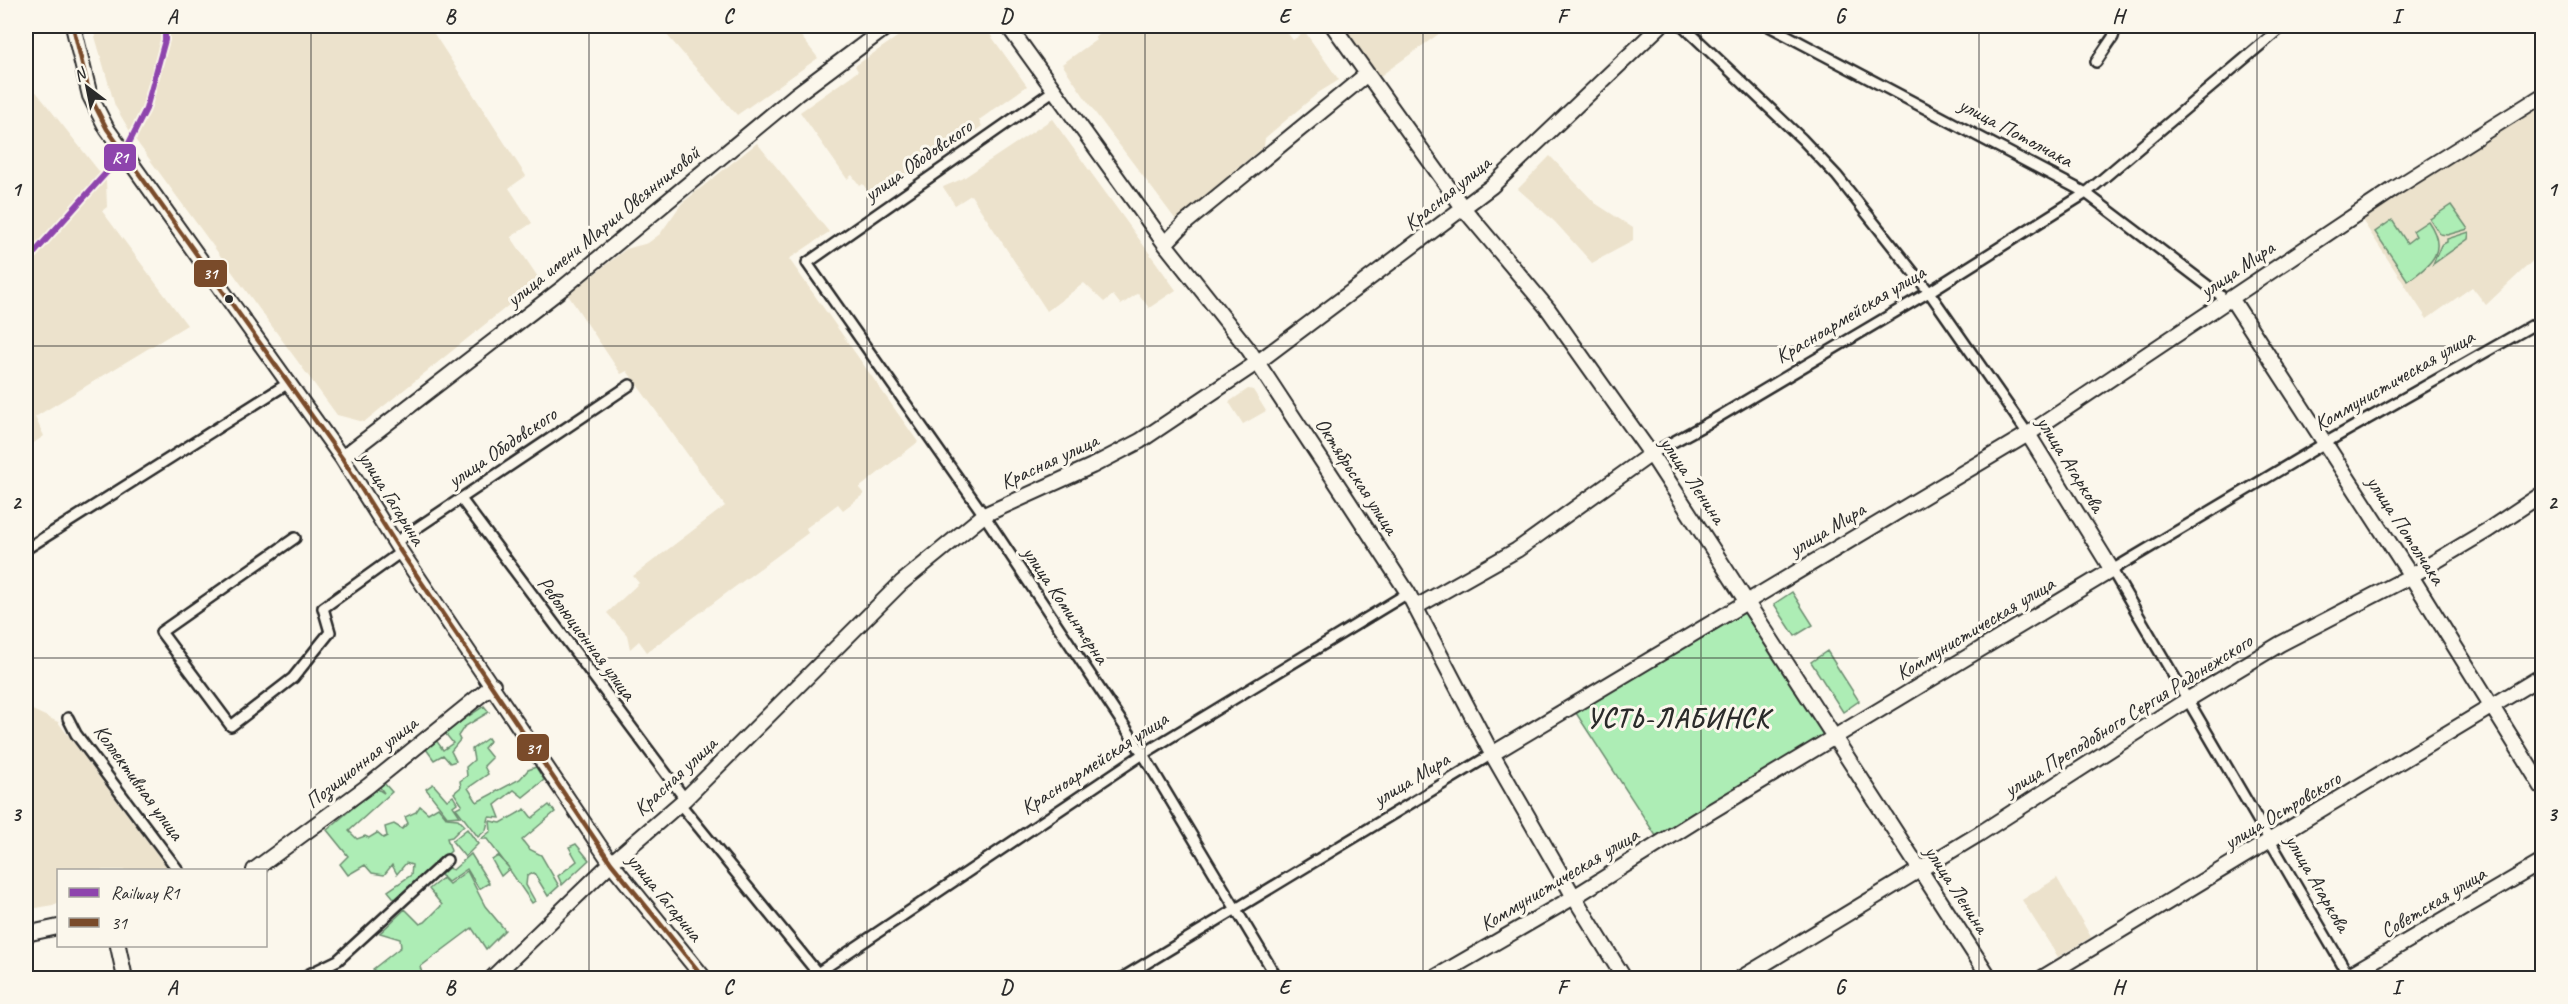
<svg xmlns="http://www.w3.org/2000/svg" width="2568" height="1004" font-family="Caveat,sans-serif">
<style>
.built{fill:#ece2cc}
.green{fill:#adedb5;stroke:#6c8c70;stroke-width:1.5}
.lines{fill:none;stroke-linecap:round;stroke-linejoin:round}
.street-casing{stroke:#2b2b2b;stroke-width:14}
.secondary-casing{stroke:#2b2b2b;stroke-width:18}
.street{stroke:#fbf7ec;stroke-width:9}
.secondary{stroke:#fbf7ec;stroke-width:14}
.bus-1-casing{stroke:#fbf7ec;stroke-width:9}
.bus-1{stroke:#7a4b2a;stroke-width:4.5}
.rail-1-casing{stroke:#fbf7ec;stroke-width:10}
.rail-1{stroke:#8e44ad;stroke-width:6}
.grid{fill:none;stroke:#2b2b2b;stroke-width:1.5;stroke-opacity:0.55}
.bus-dot{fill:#2b2b2b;stroke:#fbf7ec;stroke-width:2}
.labels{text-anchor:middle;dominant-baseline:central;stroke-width:6;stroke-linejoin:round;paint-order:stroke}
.street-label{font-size:21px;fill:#2b2b2b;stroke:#fbf7ec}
.district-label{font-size:27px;font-weight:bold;letter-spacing:1.5px;fill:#2b2b2b;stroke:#fbf7ec}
.line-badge{stroke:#fbf7ec;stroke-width:2}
.badge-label{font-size:16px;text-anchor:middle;font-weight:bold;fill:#fff}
.neatline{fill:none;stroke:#2b2b2b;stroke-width:2}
.grid-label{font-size:20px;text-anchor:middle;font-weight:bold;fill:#2b2b2b}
</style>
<rect width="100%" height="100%" fill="#fbf7ec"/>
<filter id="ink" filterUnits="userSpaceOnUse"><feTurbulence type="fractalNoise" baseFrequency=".0167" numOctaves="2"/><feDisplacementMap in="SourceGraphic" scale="12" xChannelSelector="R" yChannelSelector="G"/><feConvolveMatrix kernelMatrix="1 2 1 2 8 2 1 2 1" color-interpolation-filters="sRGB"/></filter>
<g filter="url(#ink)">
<path class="built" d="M92,26H429L526,176L509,188L532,223L511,237L540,280L364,422L337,415L134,138L115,106Z
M659,26H793L818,58L737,115Z
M913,26H984L1027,86L979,120L982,126L962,141L960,139L873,199L863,184L860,186L852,175L847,179L800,112L858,71L855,66Z
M1103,26H1282L1293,40L1305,32L1339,80L1318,93L1265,138L1264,146L1176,220L1096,114L1062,64L1096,40L1094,37L1103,32L1100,28Z
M1337,26H1434L1440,33L1376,79Z
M26,79L106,180L107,207L102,211L187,325L35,417L44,436L26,448Z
M2542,107V252L2486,305L2472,287L2427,319L2360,217L2470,145Z
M1052,119L1176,290L1149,308L1138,293L1121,305L1113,295L1104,302L1084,283L1047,311L971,195L955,205L943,187L962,179Z
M757,143L829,232L789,259L918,442L859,488L864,494L843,510L838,504L806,528L808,533L647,652L639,641L630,649L627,635L607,613L639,583L633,576L725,506L627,371L621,374L568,295L626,249L648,243L660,234L682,203Z
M1550,156L1595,203L1633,228V241L1592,263L1555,222L1518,189Z
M1248,389L1253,390L1266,411L1243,424L1229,402Z
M26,707L58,722L169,870H58V904L26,910V774L31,771L26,759Z
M2057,878L2091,937L2058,957L2022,900Z"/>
<path class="green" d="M2451,205L2468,229L2447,235L2440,234L2430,219Z
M2392,220L2407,243L2416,236L2413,231L2428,221C2448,250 2433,263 2408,281L2375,232Z
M2469,232L2468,239L2433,264L2441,245L2447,242V239Z
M1792,592L1813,625L1795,636L1774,604Z
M1747,611L1828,734L1658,839L1576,713Z
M1827,651L1859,701L1843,712L1811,662Z
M484,706L489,712L464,727L458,736L460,740L451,751L456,761L450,763L443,755L434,760L426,749L436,740L443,750L453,743L444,732Z
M488,738L490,741L484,748L492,758L484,766L488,774L468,788L477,802L520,779L528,770L536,767L544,780L523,797L514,790L495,805L500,818L489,817L486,830L478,837L456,808L462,805L454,793L461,787L460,781L467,776L466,767L474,760L472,749Z
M383,782L392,792L349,831L357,839L365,836L369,838L377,833L383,838L387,836L385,827L394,824L402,829L408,823L405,817L416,812L420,806L428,813L438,807L447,818L458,819L464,825L452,837L447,838L451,851L397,902L388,891L411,875L412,865L406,863L397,874L392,865L384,875L372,873L365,865L348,875L340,864L348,856L327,830L376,788L384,793L379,786Z
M433,784L447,800L453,796L457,803L453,806L460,816L448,817L426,789Z
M549,805L555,812L522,840L529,849L541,855L559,886L548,896L534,873L527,876L526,885L535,901L532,903L509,869L501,876L492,860L498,856L509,868L487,839H481L491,831L490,821L501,823L525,809L532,818Z
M467,829L478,844L465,857L452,841Z
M576,844L589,860L562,885L558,876L577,861L569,847Z
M471,854L489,883L479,889L467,869L448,882L441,875L448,868L453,870Z
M467,871L485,906L505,930L486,949L472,928L420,967L424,978H381L373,969L401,947L400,939L380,933L405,909L420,924L425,922L442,905L429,889L443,878L449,884Z"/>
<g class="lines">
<defs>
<path id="street" d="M1683,26L1802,139L1837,176L1929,292L2028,434
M1769,26L2086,193L2220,295L2224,303
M2096,62L2113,37L2116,26
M1053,91L807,263L984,515L1143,754L1277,978
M1651,454L1710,422L1929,292L2086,193L2283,26
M461,499L685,799
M295,538L161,632L231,726L293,678L330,632L323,608L401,552
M396,542L630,385
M26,549L290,382
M68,718L76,734L178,870
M680,804L820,976
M301,978L338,960L447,860
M810,978L1143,754L1408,593
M1122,978L1492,754
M2350,978L2112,570L2325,443L2542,320"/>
<path id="secondary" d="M73,26L90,96L107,129L342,458L401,552L611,863L704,978
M1008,26L1165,244L1249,350L1349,502L1408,593L1492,754L1574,897L1624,978
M1333,26L1464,209L1548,309L1651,454L1990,978
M1165,244L1184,224L1367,74
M2231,298L2411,576L2542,787
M342,458L564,287L797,94L888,26
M1416,607L1517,550L1651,454
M1492,754L2028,434L2394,189L2542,96
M254,870L368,786L493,685
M26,934L58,927
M118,946L125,978
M492,978L611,863L685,799L901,583L984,515L1092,466L1140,441L1258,362L1492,186L1660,26
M1434,978L1574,897L1700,818L2112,570L2028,434
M1741,978L1979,834L2187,700L2280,644L2411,576L2488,530L2542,494
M2042,978L2542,676
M2344,978L2542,862"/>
</defs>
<use href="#street" class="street-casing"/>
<use href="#secondary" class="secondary-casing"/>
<use href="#street" class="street"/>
<use href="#secondary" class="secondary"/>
<defs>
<path id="bus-1" d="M73,26L90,96L107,129L342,458L401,552L611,863L704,978"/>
</defs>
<use href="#bus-1" class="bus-1-casing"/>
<use href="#bus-1" class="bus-1"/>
<defs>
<path id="rail-1" d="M26,262L124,153L146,109L165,40V26"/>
</defs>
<use href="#rail-1" class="rail-1-casing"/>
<use href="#rail-1" class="rail-1"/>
</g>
</g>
<path class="grid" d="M311,26V978M589,26V978M867,26V978M1145,26V978M1423,26V978M1701,26V978M1979,26V978M2257,26V978M26,346H2542M26,658H2542"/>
<circle class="bus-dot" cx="229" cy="299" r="5"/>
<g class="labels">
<g class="street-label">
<text transform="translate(2016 132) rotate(28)">улица Потолчака</text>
<text transform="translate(918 160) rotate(-35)">улица Ободовского</text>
<text transform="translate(1447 193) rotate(-39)">Красная улица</text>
<text transform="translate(603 226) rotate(-39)">улица имени Марии Овсянниковой</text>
<text transform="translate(2237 269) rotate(-34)">улица Мира</text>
<text transform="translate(1850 314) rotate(-31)">Красноармейская улица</text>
<text transform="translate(2394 380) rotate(-30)">Коммунистическая улица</text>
<text transform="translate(502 447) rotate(-34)">улица Ободовского</text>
<text transform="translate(1049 461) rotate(-25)">Красная улица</text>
<text transform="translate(2071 464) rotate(58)">улица Агаркова</text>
<text transform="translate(1357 476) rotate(57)">Октябрьская улица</text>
<text transform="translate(1693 480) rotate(56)">улица Ленина</text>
<text transform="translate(392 498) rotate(58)">улица Гагарина</text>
<text transform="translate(1827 529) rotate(-31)">улица Мира</text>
<text transform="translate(2406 530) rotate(57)">улица Потолчака</text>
<text transform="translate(1066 605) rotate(56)">улица Коминтерна</text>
<text transform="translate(1975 628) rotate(-31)">Коммунистическая улица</text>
<text transform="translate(587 638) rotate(53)">Революционная улица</text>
<text transform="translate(2128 715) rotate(-32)">улица Преподобного Сергия Радонежского</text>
<text transform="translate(361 762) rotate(-38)">Позиционная улица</text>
<text transform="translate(1094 763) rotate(-33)">Красноармейская улица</text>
<text transform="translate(675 776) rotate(-43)">Красная улица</text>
<text transform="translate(1411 779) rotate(-31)">улица Мира</text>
<text transform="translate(139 782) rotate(54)">Коллективная улица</text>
<text transform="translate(2282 810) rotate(-31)">улица Островского</text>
<text transform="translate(1559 879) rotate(-31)">Коммунистическая улица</text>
<text transform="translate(2318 883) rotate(60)">улица Агаркова</text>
<text transform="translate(1957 889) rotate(57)">улица Ленина</text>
<text transform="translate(665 897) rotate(51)">улица Гагарина</text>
<text transform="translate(2433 902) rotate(-31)">Советская улица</text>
</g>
<g class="district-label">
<text x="1678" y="718">УСТЬ-ЛАБИНСК</text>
</g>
</g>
<g class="line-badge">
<rect x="103" y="143" width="34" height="29" rx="6" fill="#8e44ad"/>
<rect x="193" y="259" width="35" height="29" rx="6" fill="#7a4b2a"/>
<rect x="516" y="733" width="34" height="29" rx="6" fill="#7a4b2a"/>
</g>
<g class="badge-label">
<text x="120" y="163">R1</text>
<text x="210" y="279">31</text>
<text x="533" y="754">31</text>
</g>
<rect width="2568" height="1004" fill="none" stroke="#fbf7ec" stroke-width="66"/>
<rect x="57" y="869" width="210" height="78" fill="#fbf7ec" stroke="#a8a59f" stroke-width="1.5"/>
<rect x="69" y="888" width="30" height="9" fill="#8e44ad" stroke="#a8a59f" stroke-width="1.5"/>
<text x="111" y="899" font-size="18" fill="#2b2b2b">Railway R1</text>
<rect x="69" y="918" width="30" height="9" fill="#7a4b2a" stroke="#a8a59f" stroke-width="1.5"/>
<text x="111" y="929" font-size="18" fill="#2b2b2b">31</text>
<g transform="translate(87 87) rotate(328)" stroke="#fbf7ec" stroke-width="4.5" paint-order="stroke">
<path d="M0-4.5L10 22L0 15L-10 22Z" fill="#2b2b2b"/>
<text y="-9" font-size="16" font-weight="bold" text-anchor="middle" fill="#2b2b2b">N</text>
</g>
<rect x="33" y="33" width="2502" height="938" class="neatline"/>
<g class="grid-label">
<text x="172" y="23">A</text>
<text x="450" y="23">B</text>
<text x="728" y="23">C</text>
<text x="1006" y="23">D</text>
<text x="1284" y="23">E</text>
<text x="1562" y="23">F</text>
<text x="1840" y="23">G</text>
<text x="2118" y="23">H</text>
<text x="2396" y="23">I</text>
<text x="16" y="196">1</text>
<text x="2552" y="196">1</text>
<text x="16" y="509">2</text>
<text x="2552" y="509">2</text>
<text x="16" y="821">3</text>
<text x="2552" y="821">3</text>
<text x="172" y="994">A</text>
<text x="450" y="994">B</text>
<text x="728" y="994">C</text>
<text x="1006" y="994">D</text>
<text x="1284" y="994">E</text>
<text x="1562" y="994">F</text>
<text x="1840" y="994">G</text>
<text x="2118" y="994">H</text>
<text x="2396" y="994">I</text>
</g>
</svg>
